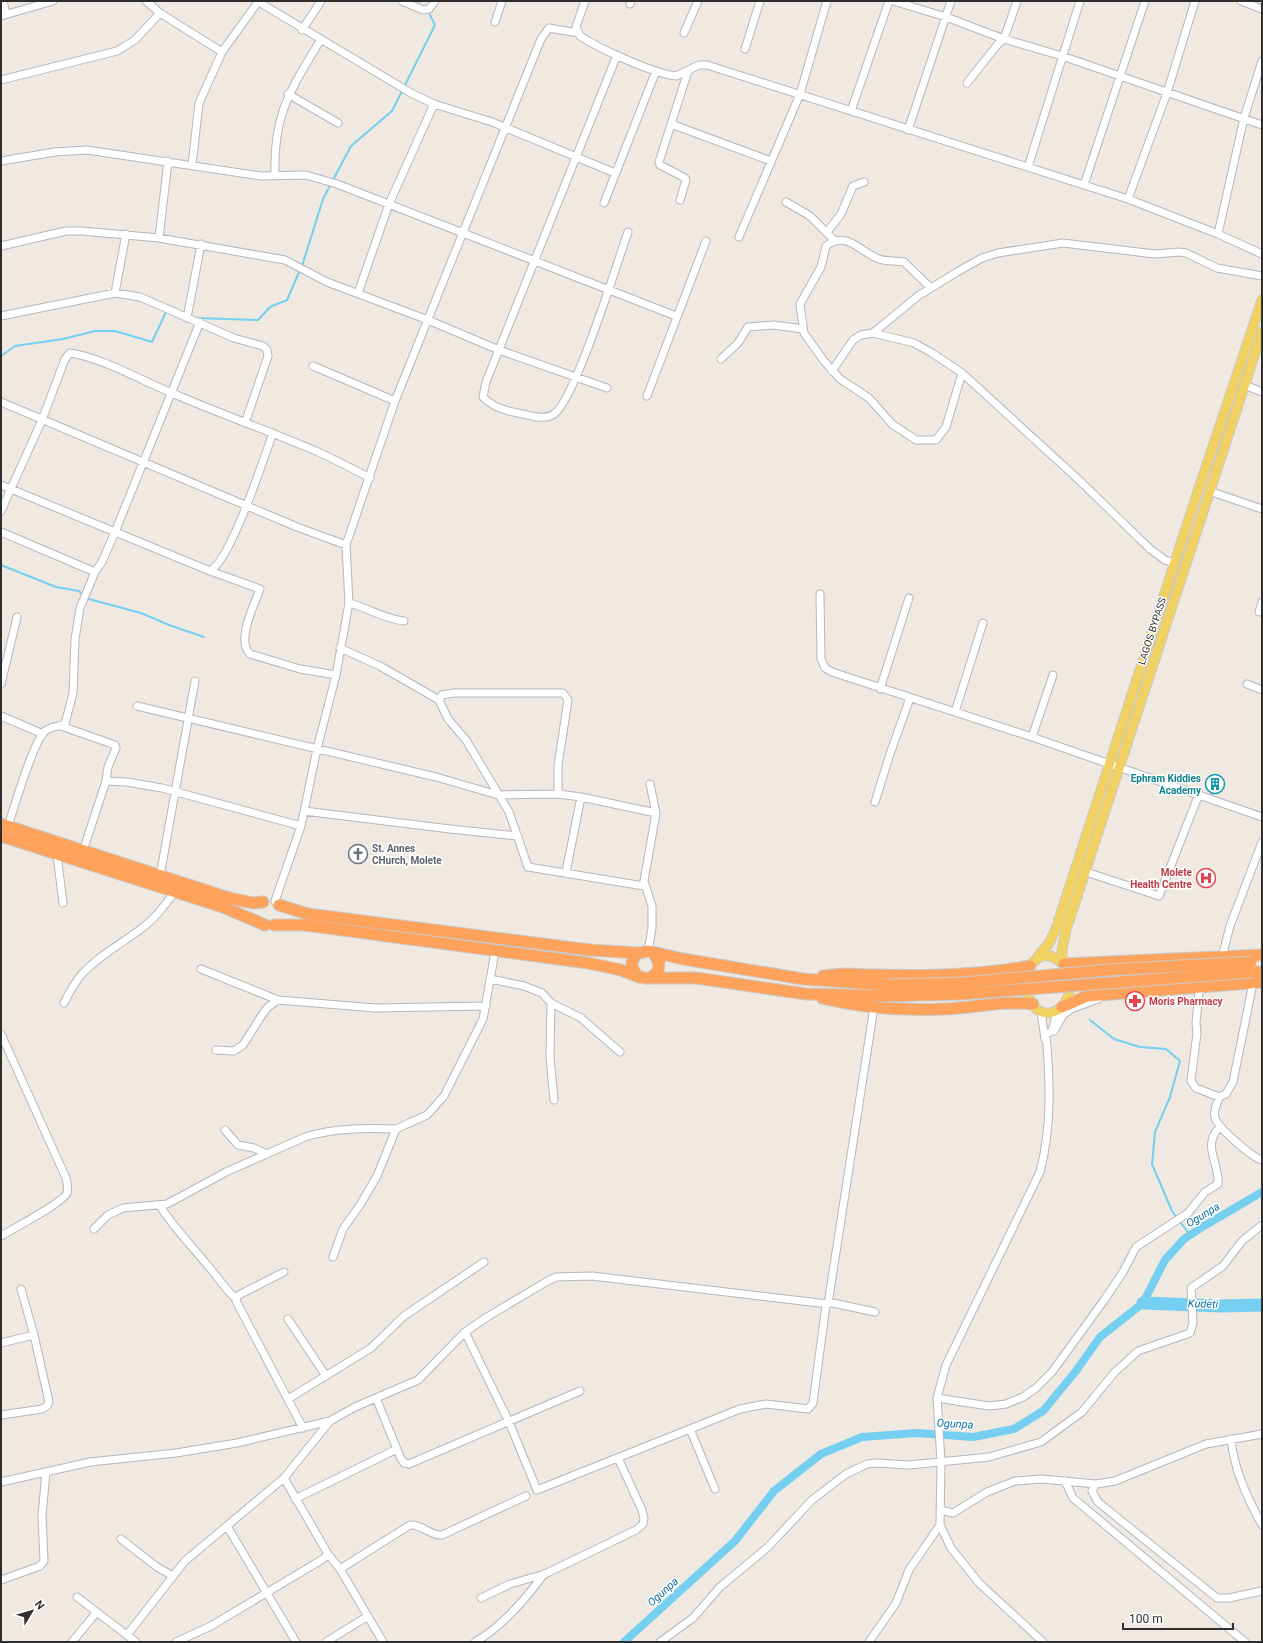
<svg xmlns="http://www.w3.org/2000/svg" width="1263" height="1643" font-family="Roboto,sans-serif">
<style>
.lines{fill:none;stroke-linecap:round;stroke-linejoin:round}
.stream{stroke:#75cff0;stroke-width:2}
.canal{stroke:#75cff0;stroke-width:8}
.river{stroke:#75cff0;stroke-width:13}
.minor-casing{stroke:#b4b7c1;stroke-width:9}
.major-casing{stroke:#c9c9c9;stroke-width:11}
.highway-casing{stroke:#c9c9c9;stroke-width:13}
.minor{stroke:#fff;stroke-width:7}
.major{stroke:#f2d163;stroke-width:9}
.highway{stroke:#ffa35c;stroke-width:11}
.highway-bridge-casing{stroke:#c9c9c9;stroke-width:13;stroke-linecap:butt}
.highway-bridge{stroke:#ffa35c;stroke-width:11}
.labels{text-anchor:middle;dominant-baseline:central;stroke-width:3;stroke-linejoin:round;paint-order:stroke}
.street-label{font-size:10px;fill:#2e2e2e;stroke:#fff}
.culture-label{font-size:10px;font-weight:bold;fill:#0d838f;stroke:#fff;text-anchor:end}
.worship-label{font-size:10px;font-weight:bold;fill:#5b616d;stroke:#fff;text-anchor:start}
.health-label{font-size:10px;font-weight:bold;fill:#be3a42;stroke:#fff;text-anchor:end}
.water-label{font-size:11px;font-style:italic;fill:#0d6fa3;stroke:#fff}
</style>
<rect width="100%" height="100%" fill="#efe9e1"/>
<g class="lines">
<path class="stream" d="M419,1L420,2
M302,266L323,199L351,146L392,111L435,25L430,15
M196,318L258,320L270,307L287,300L300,270
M1,356L15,346L63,339L95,331H115L152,342L166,312
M1,565L56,587L79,591L83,595
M85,598L141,613L169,625L204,637
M1090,1020L1114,1039L1140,1047L1166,1049L1180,1061L1170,1097L1155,1132L1152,1164L1172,1211L1190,1235"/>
<path class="canal" d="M624,1642L735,1541L774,1491L821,1454L862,1437L917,1433L973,1437L1014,1429L1043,1411L1076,1371L1100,1337L1143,1303L1165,1260L1184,1239L1204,1226L1262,1192"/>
<path class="river" d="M1143,1303L1222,1306L1262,1305"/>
<defs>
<path id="minor" d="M3,1L6,14
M146,1L160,13L222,52
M257,1L411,93L434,104L492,122L615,173
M402,1L423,10L429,9L435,1
M585,1L576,27L580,36C600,49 652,73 676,76L699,65H707L1128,199L1218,234L1262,254
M893,1L946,17L1004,39L1062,56L1262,125
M1241,1L1262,9
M630,4L631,1
M1,16L53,1
M495,22L502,1
M302,30L321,1
M684,33L698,1
M745,49L760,1
M617,55L486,382L483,397C492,407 506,411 518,413C529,415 544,421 554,414C575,400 617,263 628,232
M1,80L117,51L135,40L160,13
M967,83L998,44L1004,39L1017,1
M288,94L338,123
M851,111L889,1
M671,124L771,161
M908,130L951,1
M1,161L55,152L87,150L261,176L306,175L337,184L676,316
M192,165L199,103L222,52L258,2
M1028,167L1080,1
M275,175C273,113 291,90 321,39
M1084,185L1145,1
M1128,199L1167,93L1195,1
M680,200L686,180L685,178L660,165L659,162L688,71
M786,202L810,216L835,241
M604,203L656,71
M827,232L841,214L853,186L864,182
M1218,234L1244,118L1262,61
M739,237L800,94L827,1
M159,238L168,161
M1,246L66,231H82L159,238L285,260L327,282L428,320L499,350L607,388
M931,288L904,262C895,260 887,262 879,259C860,252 847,230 826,246L821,267L800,304L804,333L824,361L840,379L869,398L892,424L916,440H936L946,427L962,373
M115,293L126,234
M358,293L389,204L434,104
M1,316L115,293L140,297L234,338L263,346L267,350L268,356L245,423
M187,318L201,244
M873,333L914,343L932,353L962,373L1079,480L1150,549L1165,560L1174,563
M721,359L738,343L748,327L774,325L803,329
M313,366L395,401
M832,371L853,340L861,335L873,333L918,296L957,272L982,258L998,253L1063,243L1155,254L1179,252L1186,253L1217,268L1262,276
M1245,385L1262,392
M647,396L706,241
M1,402L297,527L346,545
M1,485L210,571C231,560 263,460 273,433
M1209,491L1262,509
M1,511L42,420L65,359L70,353C100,357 143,381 172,393C220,414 270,431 318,452C336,460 353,469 370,478
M1,532L95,572
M210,571L260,589C254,605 236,641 250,654L300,669L336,675
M820,594L821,659L825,668L832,672L1032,737L1262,817
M349,603C368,608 385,619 404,621
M1259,612L1262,602
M340,648L380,666L439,700L448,719L466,740L509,812L528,867L644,886
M1,684L17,617
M1247,684L1262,690
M880,689L909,598
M439,700L442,695L454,693H563L568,700L558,765V794
M137,706L436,777L498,795L558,794L581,797L656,813
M955,712L983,623
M1,716L43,734
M61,726L115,745L116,748L108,767L106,781
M1032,737L1053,675
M875,802L890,754L910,698
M304,811L450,829L518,836
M8,826C14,808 33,742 45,731C51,726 59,727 65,724L73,693L75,639L80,608L95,572L102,562L115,532L200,322
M83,851L106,781L127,782L162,788L301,826
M57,855L63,903
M566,872L581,797
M1086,872L1159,896L1199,794
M160,876L195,681
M275,901L301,826L317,749L336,675L349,603L346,545L395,401L541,39L549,28L578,33
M648,951L652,928V906L644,881L656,813L650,784
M1222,957L1230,926L1262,842
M201,969L278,1000L375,1008L486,1006
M490,979L524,986L542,993L551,1003L581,1018L620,1052
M1199,992L1196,1023L1197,1033L1191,1081L1196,1088L1219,1097L1226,1094L1233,1082L1253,983
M64,1003C69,993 74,983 82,974C100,954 125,942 146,925C157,916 165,905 174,893
M551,1003L550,1057L554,1100
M1041,1012L1045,1039
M1054,1031L1063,1015L1071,1009L1098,999
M1,1034L66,1178C67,1182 68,1189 67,1193C63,1203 12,1229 1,1236
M216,1050L234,1051L243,1045L262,1015L268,1007L278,1000
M1219,1097C1217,1104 1213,1111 1215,1118C1218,1128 1253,1158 1262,1160
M225,1130L238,1145L254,1148L267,1154
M160,1206C174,1228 192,1246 209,1267C218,1277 225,1289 235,1298
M94,1229L108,1215L123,1208L167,1204L226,1172L305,1137C334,1128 365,1128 396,1129
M333,1257L343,1229L360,1205L377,1176L396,1129L427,1115L444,1096L483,1019L495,952
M284,1272L237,1296L236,1301L303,1428
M828,1302L875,1312
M288,1319L326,1376
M465,1332L509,1422L537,1490L740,1409L766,1404L808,1409L813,1403L826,1305
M1,1343L34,1335
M376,1398L401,1459L404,1463L409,1464L580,1391
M937,1398L989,1406L1006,1404L1023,1397L1036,1388L1052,1372L1105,1299L1123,1272L1136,1247L1188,1213L1205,1192L1218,1184C1220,1164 1201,1145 1220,1127
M288,1399L371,1348L404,1316L484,1262
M1,1415L42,1409L47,1406L49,1402L34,1335L21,1289
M690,1429L715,1489
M1231,1439C1234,1470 1247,1497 1262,1525
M1065,1481L1073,1498L1245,1642
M1,1482L90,1462L176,1453L237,1443L330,1421
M1096,1484L1092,1491L1098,1502L1217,1598H1229L1262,1591
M295,1499L397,1449
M940,1510L953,1513L987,1492L1015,1481L1042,1479L1096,1484L1115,1481L1206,1444L1262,1434
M940,1525L951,1548L979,1583L1043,1642
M227,1526L296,1642
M121,1539L157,1567L173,1576
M328,1554L340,1569L383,1642
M340,1569L410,1525C422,1524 430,1536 442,1535L526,1496
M1,1580L40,1566L44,1561L42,1516L46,1472
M77,1597L136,1642
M481,1598L510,1584L545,1574L636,1530L643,1524L644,1518L642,1510L618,1458
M127,1635L185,1561L284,1478
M72,1642L96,1613
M176,1642L211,1626L323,1559L328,1554L284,1478L330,1421L355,1407L418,1380L465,1332L487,1317L546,1282L556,1277L592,1276L828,1304L874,1007
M326,1642L368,1616
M475,1642C503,1626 525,1600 544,1574
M660,1642L693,1618L720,1587L768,1547L812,1500L846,1474L867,1464L877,1463L909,1465L989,1457L1041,1442L1082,1412L1114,1373L1138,1351L1190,1333L1193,1323L1191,1288L1223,1266L1242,1241L1262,1225
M869,1642L896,1603L909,1570L940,1525L941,1461L937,1398L946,1365L1040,1172C1052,1127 1050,1080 1046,1034L1052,1031L1057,1012"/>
<path id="major" d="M1045,955C1066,958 1075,978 1068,997C1062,1013 1043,1020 1032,1004C1022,988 1025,960 1045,955Z
M1037,958L1049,943L1056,929L1199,488L1262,300
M1062,962V950L1066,930L1262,332"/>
<path id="highway" d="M1,824L229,898L253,903L263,902
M1,836L223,907L265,925
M279,905L308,914L590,950L639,953
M274,925H305L588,963L621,970L639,977
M654,954L659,962L658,972L650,978C639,979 632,974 632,962L636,954L648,951L683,959L803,979L887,985
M1064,964L1262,955
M1252,972H1262
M823,976L841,974C904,976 968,978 1030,966
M650,978H696L806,994L887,996
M822,998C861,1008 904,1011 944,1009C974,1008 1003,1000 1033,1004
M1062,1007L1087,996L1262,982"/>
</defs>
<use href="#minor" class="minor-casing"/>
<use href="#major" class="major-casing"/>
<use href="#highway" class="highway-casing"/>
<use href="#minor" class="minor"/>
<use href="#major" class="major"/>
<use href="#highway" class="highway"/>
<defs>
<path id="highway-bridge" d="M887,985L962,983L1108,970L1251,962
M887,996L962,994L1252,972"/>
</defs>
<use href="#highway-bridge" class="highway-bridge-casing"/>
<use href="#highway-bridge" class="highway-bridge"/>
</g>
<defs>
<symbol id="building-ring" viewBox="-11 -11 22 22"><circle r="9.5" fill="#fff" stroke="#0f9aa8" stroke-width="1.5"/><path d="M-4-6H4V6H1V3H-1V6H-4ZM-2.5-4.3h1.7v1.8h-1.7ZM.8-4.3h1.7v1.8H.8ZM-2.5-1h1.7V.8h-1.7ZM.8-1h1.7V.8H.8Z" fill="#0f9aa8"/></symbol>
<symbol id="church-ring" viewBox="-11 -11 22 22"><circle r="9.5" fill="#fff" stroke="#6b7280" stroke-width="1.5"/><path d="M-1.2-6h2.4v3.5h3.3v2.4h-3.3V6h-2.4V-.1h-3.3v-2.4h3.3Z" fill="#6b7280"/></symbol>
<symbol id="hospital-ring" viewBox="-11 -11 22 22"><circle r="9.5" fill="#fff" stroke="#e0444e" stroke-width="1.5"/><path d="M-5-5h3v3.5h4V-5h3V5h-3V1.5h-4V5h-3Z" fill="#e0444e"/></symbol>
<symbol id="pharmacy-ring" viewBox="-11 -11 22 22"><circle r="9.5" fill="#fff" stroke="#e0444e" stroke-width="1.5"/><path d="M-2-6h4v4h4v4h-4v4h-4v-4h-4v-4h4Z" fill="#e0444e"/></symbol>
</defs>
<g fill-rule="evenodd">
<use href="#building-ring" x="1204" y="773" width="22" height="22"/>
<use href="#church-ring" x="347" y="843" width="22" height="22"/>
<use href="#hospital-ring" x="1195" y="867" width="22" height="22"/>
<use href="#pharmacy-ring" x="1124" y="990" width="22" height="22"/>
</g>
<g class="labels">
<g class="street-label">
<text transform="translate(1152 631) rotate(-72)">LAGOS BYPASS</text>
</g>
<g class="culture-label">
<text x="1201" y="778">Ephram Kiddies<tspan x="1201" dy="12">Academy</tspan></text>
</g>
<g class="worship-label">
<text x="372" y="848">St. Annes<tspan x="372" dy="12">CHurch, Molete</tspan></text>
</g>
<g class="health-label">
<text x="1192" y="872">Molete<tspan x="1192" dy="12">Health Centre</tspan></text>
<text x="1149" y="1001" text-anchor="start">Moris Pharmacy</text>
</g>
<g class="water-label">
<text transform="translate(1203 1215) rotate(-31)">Ogunpa</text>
<text transform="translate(1203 1304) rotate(1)">Kudeti</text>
<text transform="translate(955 1424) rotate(3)">Ogunpa</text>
<text transform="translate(663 1592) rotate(-42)">Ogunpa</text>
</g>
</g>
<rect width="1263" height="1643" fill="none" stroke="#2e2e2e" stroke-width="4"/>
<g transform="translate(32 1611) rotate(52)" stroke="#ffffff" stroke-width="3" paint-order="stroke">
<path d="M0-3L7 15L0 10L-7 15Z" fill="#2e2e2e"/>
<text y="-6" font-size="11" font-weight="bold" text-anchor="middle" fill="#2e2e2e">N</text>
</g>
<path d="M1123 1623v6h110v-6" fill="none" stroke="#2e2e2e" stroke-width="2"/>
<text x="1129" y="1623" font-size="12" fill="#2e2e2e" stroke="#ffffff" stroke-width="3" paint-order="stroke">100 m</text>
</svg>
